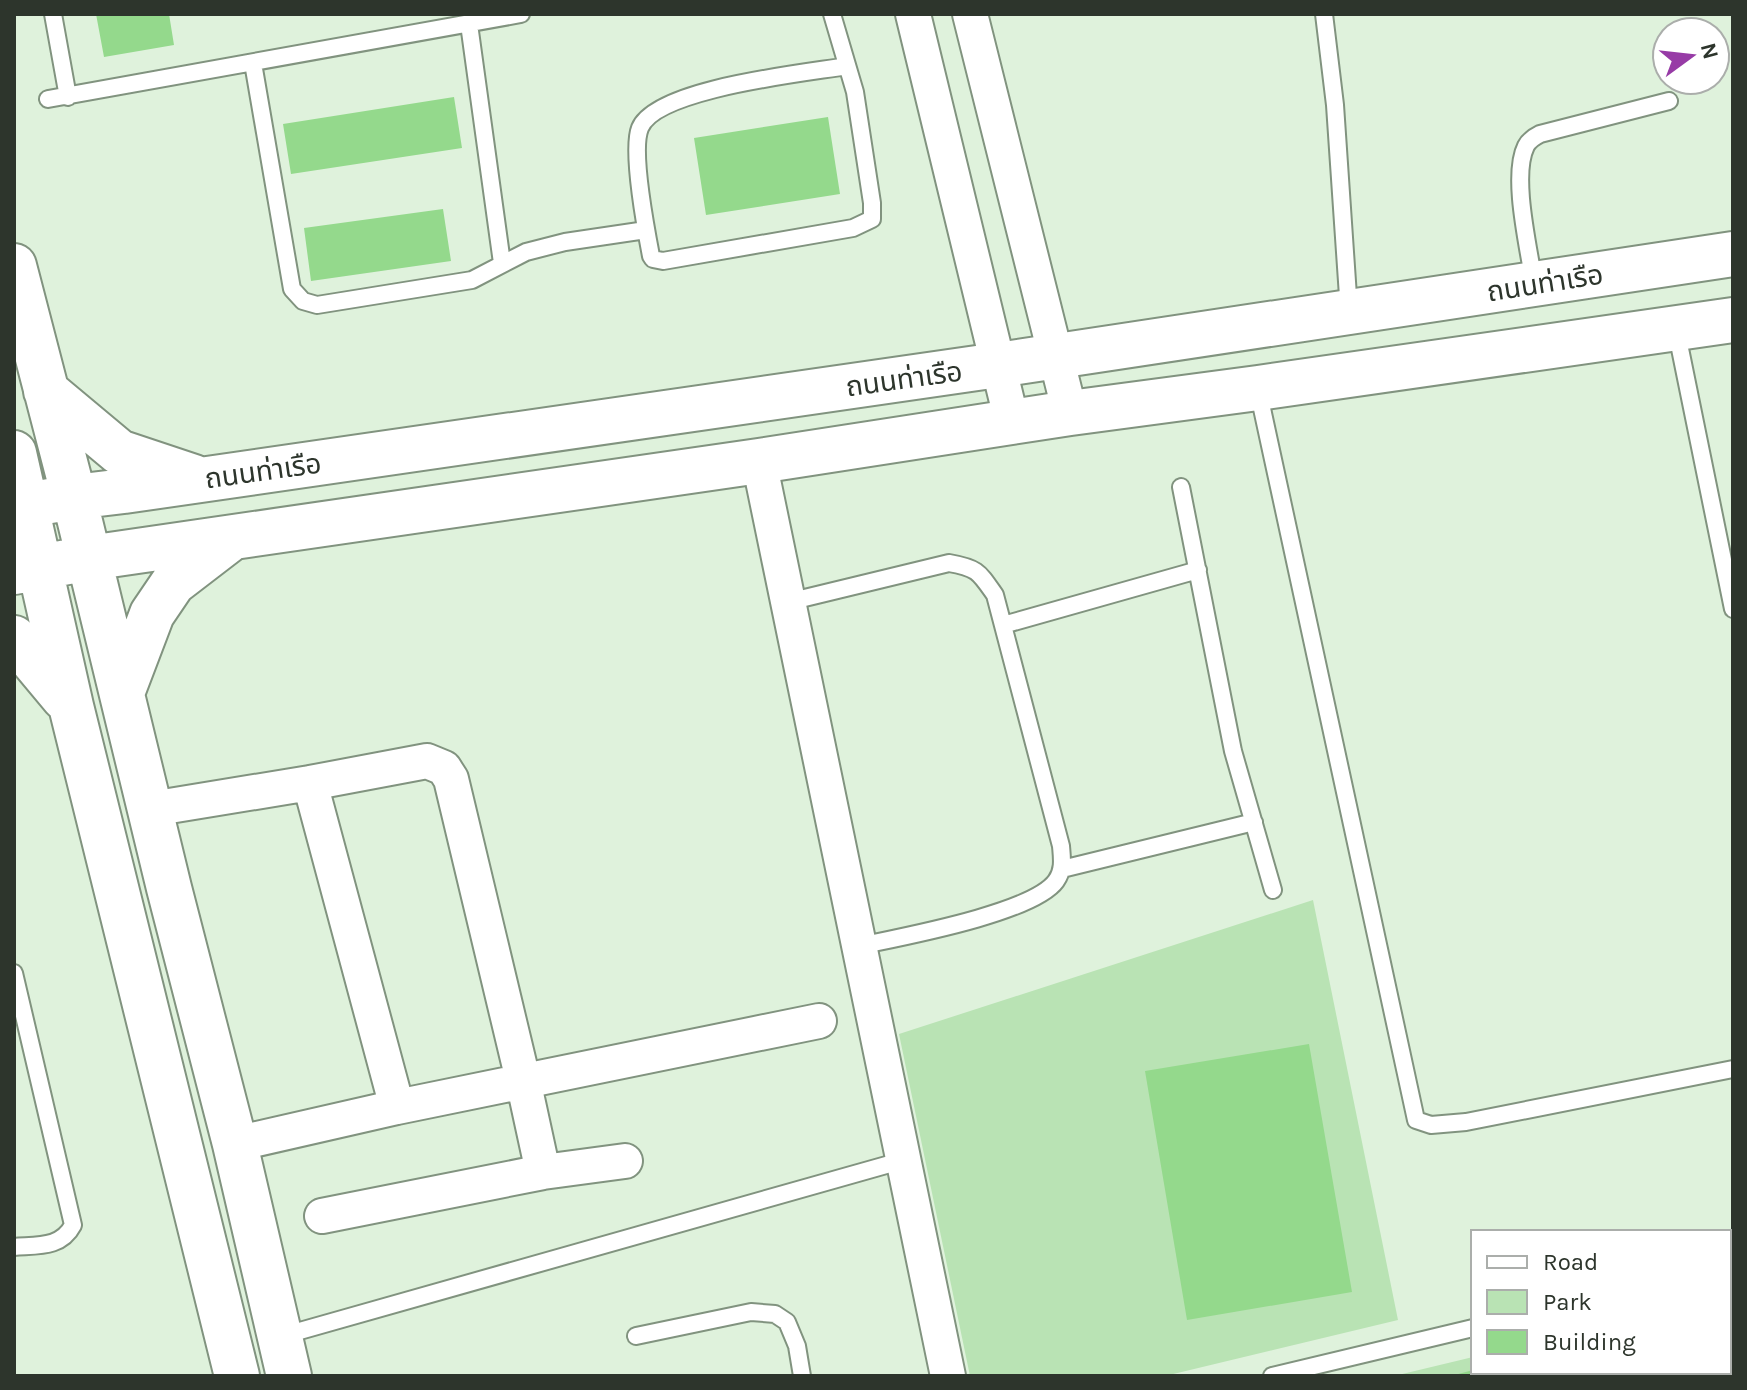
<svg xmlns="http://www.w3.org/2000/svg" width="1747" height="1390" font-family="Karla,'Noto Sans Thai',sans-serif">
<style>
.green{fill:#b9e3b4}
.building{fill:#94d98c}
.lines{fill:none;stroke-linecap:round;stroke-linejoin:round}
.lane-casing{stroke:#81937f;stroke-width:20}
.street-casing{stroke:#81937f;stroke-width:38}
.secondary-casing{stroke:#81937f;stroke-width:48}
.lane{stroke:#fff;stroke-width:16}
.street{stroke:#fff;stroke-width:34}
.secondary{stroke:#fff;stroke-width:44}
.labels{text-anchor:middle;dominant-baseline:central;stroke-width:6;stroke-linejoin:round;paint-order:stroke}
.street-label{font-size:28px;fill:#2d352c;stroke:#fff}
</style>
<rect width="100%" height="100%" fill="#dff2dc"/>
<path class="green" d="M1313,900L1398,1320L1165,1376H970L899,1034Z
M1733,1293V1376H1394L1473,1357V1372H1729V1294Z"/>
<path class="building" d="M96,14H169L174,45L104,57Z
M454,97L462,148L291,174L283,124Z
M828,117L840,194L706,215L694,138Z
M443,209L451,261L311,281L304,228Z
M1309,1044L1352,1292L1187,1320L1145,1071Z
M1473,1370V1372H1549L1550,1376H1451Z"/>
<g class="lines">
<defs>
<path id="lane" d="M53,14L68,97
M832,14L855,92L872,203V219L853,228L663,261L653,259L651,256C646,230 631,150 640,128C656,88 806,73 847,66
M1324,14L1335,105L1349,311
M469,24L502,263
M253,63L292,289L303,301L317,305L472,280L526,252L565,242L646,230
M48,99L521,14
M1534,283C1529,249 1511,176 1526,146C1529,140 1534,137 1540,134L1669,101
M1676,329L1733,609
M1258,390L1416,1120L1431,1125L1466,1122L1733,1069
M1181,487L1233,751L1273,890
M788,602L949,563C978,568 979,572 995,595L1061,846C1062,858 1064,870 1056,881C1033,913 901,937 859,946
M1003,625L1198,570
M1062,869L1254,822
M14,973L73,1225C61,1248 38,1245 14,1247
M1729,1268L1733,1267
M282,1336L904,1160
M636,1336L751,1312L775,1314L787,1322L797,1346L802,1376
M1272,1376L1473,1328"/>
<path id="street" d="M913,14L1012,422
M970,14L1070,413
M759,461L948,1376
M151,809L310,783
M397,1107L310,783L427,761L444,768L451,779L523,1080L543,1172
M235,1144L397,1107L819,1021
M322,1216L543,1172L625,1161"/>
<path id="secondary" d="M14,266L74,497L169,888L235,1144L289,1376
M46,391L119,452L194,477
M14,453L71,706L237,1376
M14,507L74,497L124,491L998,365L1733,254
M14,572L89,558L759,461L1070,413L1258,388L1733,320
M14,638L64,698
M122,693L152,614L173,583L229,540"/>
</defs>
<use href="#lane" class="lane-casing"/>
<use href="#street" class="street-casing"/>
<use href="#secondary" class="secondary-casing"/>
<use href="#lane" class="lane"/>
<use href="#street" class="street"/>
<use href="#secondary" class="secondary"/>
</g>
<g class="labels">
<g class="street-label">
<text transform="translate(1545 283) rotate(-9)">ถนนท่าเรือ</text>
<text transform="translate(904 379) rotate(-8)">ถนนท่าเรือ</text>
<text transform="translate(263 471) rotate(-8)">ถนนท่าเรือ</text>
</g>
</g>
<rect width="1747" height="1390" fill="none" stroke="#2d352c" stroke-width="32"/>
<rect x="1471" y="1230" width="260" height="144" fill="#ffffff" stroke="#abaeab" stroke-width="2"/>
<rect x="1487" y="1256" width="40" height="12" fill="#ffffff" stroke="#abaeab" stroke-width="2"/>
<text x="1543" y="1270" font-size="24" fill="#2d352c">Road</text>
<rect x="1487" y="1290" width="40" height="24" fill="#b9e3b4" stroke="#abaeab" stroke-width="2"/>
<text x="1543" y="1310" font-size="24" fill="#2d352c">Park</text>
<rect x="1487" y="1330" width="40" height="24" fill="#94d98c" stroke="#abaeab" stroke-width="2"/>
<text x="1543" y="1350" font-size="24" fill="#2d352c">Building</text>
<g transform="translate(1691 56) rotate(75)"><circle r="38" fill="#ffffff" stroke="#abaeab" stroke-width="2"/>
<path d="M0-6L14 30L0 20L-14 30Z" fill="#973ba6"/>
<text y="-12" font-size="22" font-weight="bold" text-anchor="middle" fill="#2d352c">N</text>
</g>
</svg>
